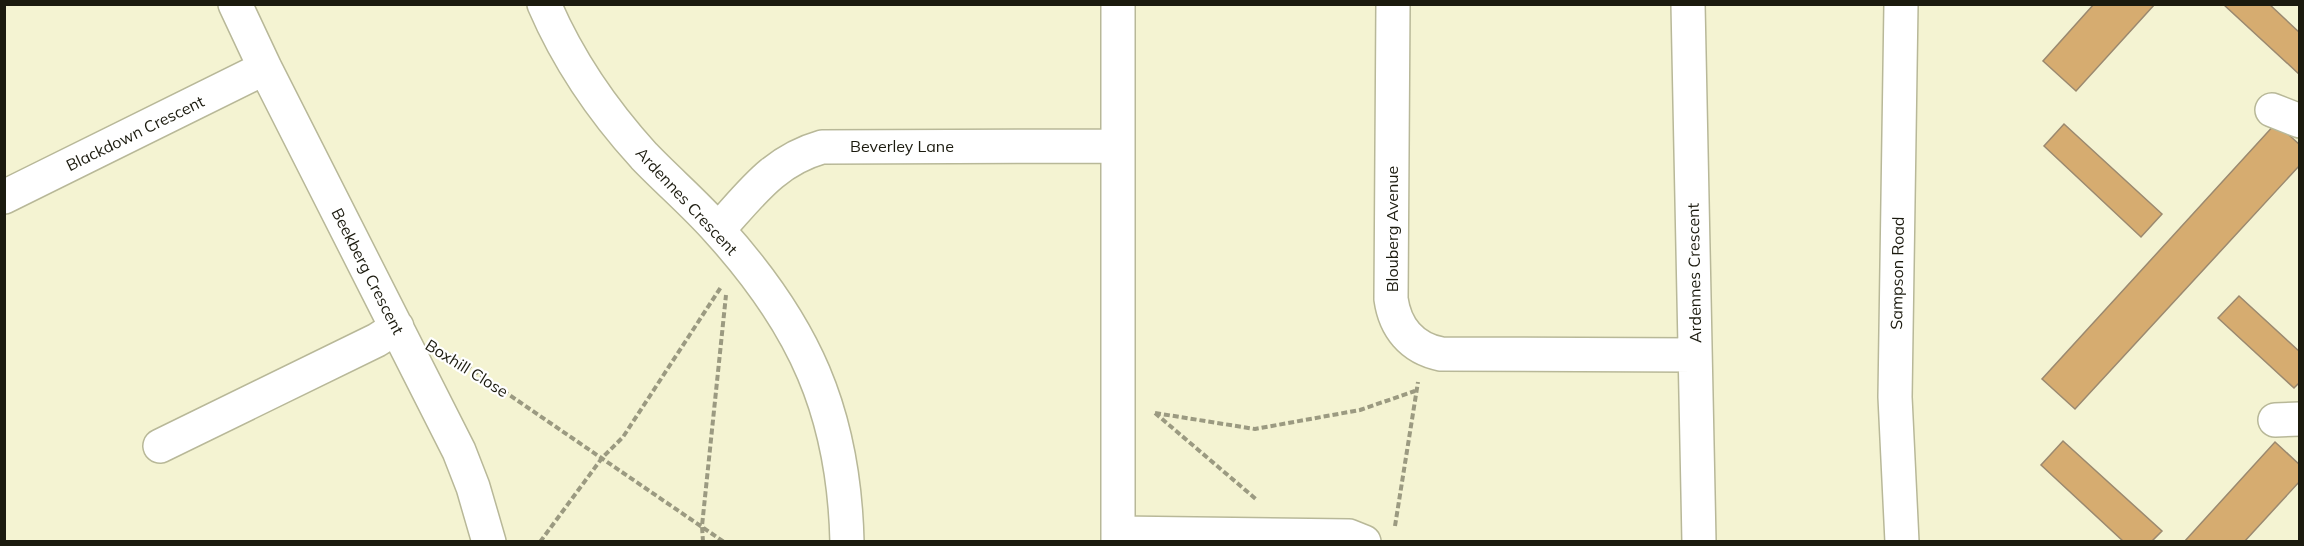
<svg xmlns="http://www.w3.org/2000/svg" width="2304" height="546" font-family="Mulish,sans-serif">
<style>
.building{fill:#d6ac70;stroke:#9b896f;stroke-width:1.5}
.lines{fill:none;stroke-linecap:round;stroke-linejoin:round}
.minor-casing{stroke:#b8b898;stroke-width:36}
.path{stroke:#9b9a81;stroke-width:4;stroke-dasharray:6 3;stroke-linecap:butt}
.minor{stroke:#fff;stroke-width:33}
.labels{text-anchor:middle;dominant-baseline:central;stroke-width:4.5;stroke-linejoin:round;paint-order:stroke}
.street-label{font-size:16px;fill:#1b1a0e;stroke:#fff}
</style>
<rect width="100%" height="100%" fill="#f4f3d2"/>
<path class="building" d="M2094,4H2155L2076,91L2043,61Z
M2223,4H2269L2300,33V75Z
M2276,123L2300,145V165L2075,409L2042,379Z
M2064,124L2162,214L2141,237L2044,146Z
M2239,296L2300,352V382L2294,388L2218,318Z
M2063,441L2162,531L2151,542H2124L2041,465Z
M2275,442L2300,465V481L2244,542H2184Z"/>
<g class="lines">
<defs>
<path id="minor" d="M235,4L265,68L459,451L473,487L489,542
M544,4C568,60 603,111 644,156C668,181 695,204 718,230C804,325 844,412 847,542
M1393,4L1391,299C1395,327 1411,348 1441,354L1695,355
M1688,4L1699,542
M1901,4L1895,397L1902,542
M1118,6V542
M2272,110L2300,121
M4,197L265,68
M718,230C751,194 773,161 822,147L1118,146
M2275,420L2300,419
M160,446L377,340L397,327
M1118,533L1349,536L1364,542"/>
</defs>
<use href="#minor" class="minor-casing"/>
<path class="path" d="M451,355L724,542
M1155,413L1255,429L1360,410L1415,391
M1155,413L1257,500
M1395,526L1418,382
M540,542L602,458L623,437L721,287
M703,542L702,526L726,295"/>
<use href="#minor" class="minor"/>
</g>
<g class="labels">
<g class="street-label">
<text transform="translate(135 133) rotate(-26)">Blackdown Crescent</text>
<text x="902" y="146">Beverley Lane</text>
<text transform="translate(687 201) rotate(47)">Ardennes Crescent</text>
<text transform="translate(1392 229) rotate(-90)">Blouberg Avenue</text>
<text transform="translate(368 271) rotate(63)">Beekberg Crescent</text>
<text transform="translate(1694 273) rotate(-91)">Ardennes Crescent</text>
<text transform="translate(1897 273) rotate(-89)">Sampson Road</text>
<text transform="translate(467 368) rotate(32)">Boxhill Close</text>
</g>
</g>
<rect width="2304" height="546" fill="none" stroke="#1b1a0e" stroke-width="12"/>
</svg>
